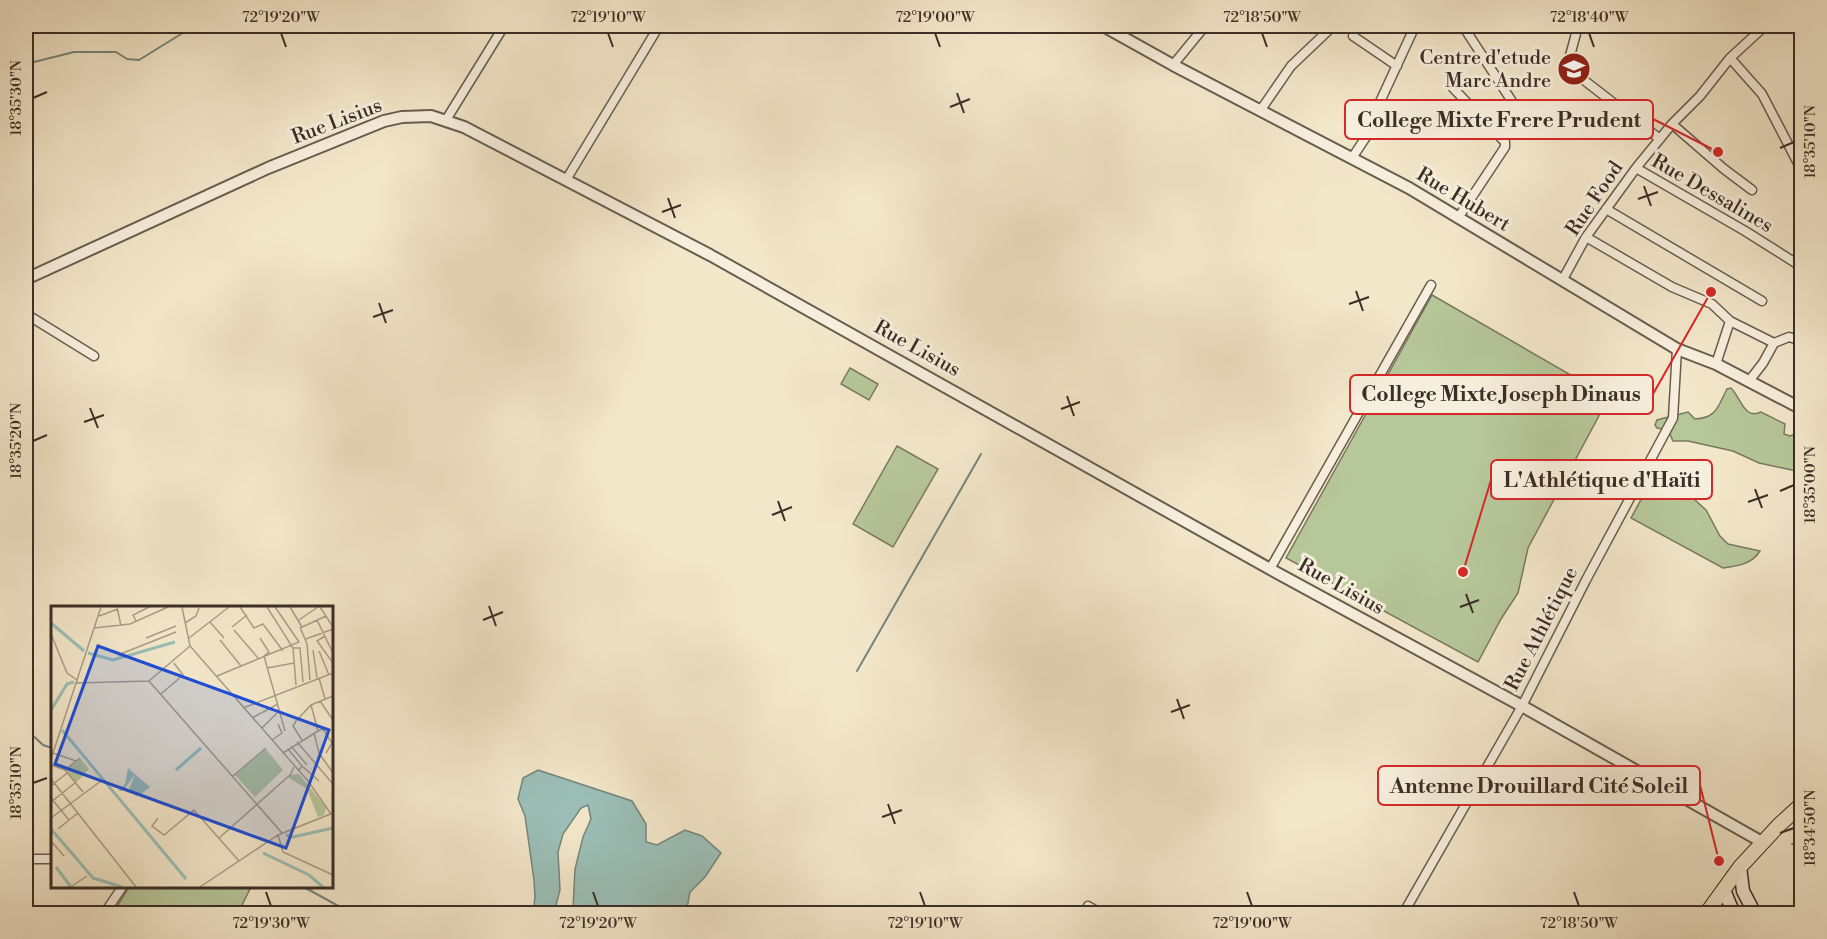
<svg xmlns="http://www.w3.org/2000/svg" width="1827" height="939" font-family="'Libre Bodoni',serif">
<style>
.green{fill:#b6c79a;stroke:#787a60;stroke-width:1.5}
.water{fill:#9bbfb7;stroke:#75857d;stroke-width:1.5}
.lines{fill:none;stroke-linecap:round;stroke-linejoin:round}
.stream{stroke:#75857d;stroke-width:2}
.minor-casing{stroke:#695c4f;stroke-width:11}
.tertiary-casing{stroke:#695c4f;stroke-width:14}
.secondary-casing{stroke:#3b2e26;stroke-width:15}
.primary-casing{stroke:#3b2e26;stroke-width:16}
.minor{stroke:#f7efdd;stroke-width:8}
.tertiary{stroke:#f7efdd;stroke-width:10}
.secondary{stroke:#f7efdd;stroke-width:12}
.primary{stroke:#f3e7ca;stroke-width:14}
.ticks{fill:none;stroke:#3b2e26;stroke-width:2}
.labels{text-anchor:middle;dominant-baseline:central;stroke-width:6;stroke-linejoin:round;paint-order:stroke}
.poi-label{font-size:20px;fill:#3b2e26;stroke:#f7efdd;text-anchor:end}
.street-label{font-size:20px;fill:#3b2e26;stroke:#f7efdd}
.inset-river{fill:none;stroke:#9bbfb7;stroke-width:3}
.inset-road{fill:none;stroke:#a99d88;stroke-width:1.5}
.view{fill:#1d4ed8;fill-opacity:0.15;stroke:#1d4ed8;stroke-width:3}
.inset-edge{fill:none;stroke:#3b2e26;stroke-width:3}
.leader{fill:none;stroke:#d62828;stroke-width:2}
.callout-dot{fill:#d62828;stroke:#f7efdd;stroke-width:2}
.callout{fill:#f7efdd;stroke:#d62828;stroke-width:2}
.callout-label{font-size:21px;text-anchor:middle;font-weight:bold;fill:#3b2e26}
.neatline{fill:none;stroke:#3b2e26;stroke-width:2}
.ticks-label{font-size:15px;text-anchor:middle;fill:#3b2e26}
</style>
<rect width="100%" height="100%" fill="#f3e7ca"/>
<filter id="stains"><feTurbulence type="fractalNoise" baseFrequency=".00333" numOctaves="4"/><feColorMatrix values="0 0 0 0 .2 0 0 0 0 .09 0 0 0 0 .02 0 0 0 .5 -.17"/></filter>
<radialGradient id="worn" r=".72"><stop offset=".6" stop-color="#630" stop-opacity="0"/><stop offset="1" stop-color="#630" stop-opacity=".3"/></radialGradient>
<path class="green" d="M1432,295L1609,397L1528,548L1518,593L1501,619L1478,662L1286,558Z
M850,368L878,384L869,400L841,384Z
M1731,388C1741,398 1744,420 1761,412L1785,424L1784,434L1790,436L1801,432V472L1759,463L1733,451L1688,441H1673L1668,430L1657,428L1655,425L1657,420L1688,412L1695,419C1717,418 1718,406 1727,389Z
M897,446L938,469L893,547L853,524Z
M1661,463L1671,471L1685,491L1706,510L1720,536L1728,544L1760,551C1752,564 1738,566 1723,568L1631,518Z
M250,887H251L238,913H113L129,887Z"/>
<path class="water" d="M538,770L632,801L646,824V842L657,845L685,830L702,836L721,853L705,877L690,892L686,913H575L573,909L575,869L583,837L591,819L588,805L581,808L563,834L558,852L560,890L554,913H533L535,897L534,880L525,816L518,799L523,778Z"/>
<g class="lines">
<path class="stream" d="M26,64L74,52H116L127,59L139,60L194,26
M857,671L981,454
M26,729L43,745L52,748
M1792,844L1802,845
M302,886L353,914"/>
<defs>
<path id="minor" d="M1463,26L1526,123
M1578,26L1567,67L1660,139
M1748,26L1754,33
M1798,26L1802,29
M1353,36L1397,66
M1730,58L1762,94L1802,171
M1173,65L1205,26
M1453,88L1500,137L1505,142V147L1458,218
M1260,111L1291,66L1333,26
M446,120L504,26
M1672,124L1724,169L1752,190
M1352,158L1366,137L1373,117L1415,26
M1636,168L1745,231L1802,267
M566,180L659,26
M1606,209L1762,301
M1586,237L1672,287L1712,304L1730,321L1716,364
M1563,279L1586,237L1636,168L1672,124L1700,96L1730,58L1765,26
M26,314L94,356
M1730,321L1774,343L1789,337L1802,341
M1749,381L1763,363L1774,343
M1270,569L1431,285
M26,859H52
M104,914L123,886
M1084,914L1088,906L1102,914
M1403,914L1522,706L1586,580L1673,418L1677,349"/>
<path id="tertiary" d="M1103,26L1173,65L1409,188L1677,349L1716,364L1802,409
M26,279L268,168L384,121L402,117L431,116L464,127L710,255L1270,569L1522,706L1762,842"/>
<path id="secondary" d="M1740,867L1743,891L1755,914
M1724,890L1734,914"/>
<path id="primary" d="M1706,914L1740,867L1779,825L1802,804"/>
</defs>
<use href="#minor" class="minor-casing"/>
<use href="#tertiary" class="tertiary-casing"/>
<use href="#secondary" class="secondary-casing"/>
<use href="#primary" class="primary-casing"/>
<use href="#minor" class="minor"/>
<use href="#tertiary" class="tertiary"/>
<use href="#secondary" class="secondary"/>
<use href="#primary" class="primary"/>
</g>
<path class="ticks" d="M281,33L286,47M608,33L613,47M935,33L940,47M1262,33L1267,47M1589,33L1594,47M957,93L964,113M33,98L47,92M950,107L970,99M1780,148L1794,142M1644,186L1651,206M668,198L675,218M1638,199L1658,192M662,212L681,205M1356,291L1363,311M379,303L386,323M1349,304L1369,297M373,317L393,310M1067,396L1074,416M90,408L98,428M1061,409L1080,402M84,422L104,415M33,441L47,435M1755,489L1762,508M1780,491L1794,485M778,501L785,521M1748,502L1768,495M772,515L792,507M1466,594L1473,613M489,606L496,626M1460,607L1479,600M483,620L503,612M1177,699L1184,719M1171,712L1190,705M33,783L47,778M888,804L895,824M882,817L902,810M1780,833L1794,828M266,892L271,906M593,892L598,906M920,892L925,906M1247,892L1252,906M1574,892L1579,906"/>
<defs>
<symbol id="school-disc" viewBox="-11 -11 22 22"><circle r="9.5" fill="#8f2418" stroke="#f7efdd"/><path d="M0-5L7-2L0 1L-7-2ZM-4 1L0 2.5L4 1V4Q0 6-4 4Z" fill="#fff"/></symbol>
</defs>
<g fill-rule="evenodd">
<use href="#school-disc" x="1555" y="50" width="38" height="38"/>
</g>
<g class="labels">
<g class="poi-label">
<text x="1551" y="58">Centre d'etude<tspan x="1551" dy="23">Marc Andre</tspan></text>
</g>
<g class="street-label">
<text transform="translate(337 122) rotate(-21)">Rue Lisius</text>
<text transform="translate(1712 194) rotate(30)">Rue Dessalines</text>
<text transform="translate(1595 199) rotate(-56)">Rue Food</text>
<text transform="translate(1463 200) rotate(31)">Rue Hubert</text>
<text transform="translate(917 349) rotate(29)">Rue Lisius</text>
<text transform="translate(1341 587) rotate(29)">Rue Lisius</text>
<text transform="translate(1542 629) rotate(-63)">Rue Athlétique</text>
</g>
</g>
<g transform="translate(51 606)">
<rect width="282" height="282" fill="#f3e7ca"/>
<path d="M215,143L232,164L204,191L184,169ZM29,152L38,163L25,177L15,164ZM248,168L275,202L273,209L267,211L256,183L238,172V169Z" fill="#b6c79a"/>
<path d="M77,162L99,181L89,189L85,190L78,183L84,168L72,185H67L74,178Z" fill="#9bbfb7"/>
<path class="inset-river" d="M0,17L33,45M37,47L62,54L124,36M0,104L16,78L23,76M11,124L135,273M125,164L150,142M0,223L42,272L71,281M235,229L242,231L282,222M212,247L258,269L272,281M5,261L20,281"/>
<path class="inset-road" d="M66,1L70,20M131,1L139,40L257,175L280,208M189,1L203,22L212,18L232,45M216,1L242,42L245,79M239,1L251,21M269,1L282,21M48,10L67,3M248,14L267,1M266,14L282,47M85,15L82,9L98,1M159,16L173,32M134,17L145,10L148,2M181,21L196,9M249,21L256,38L259,74M43,22L79,18L117,1M249,22L275,10M183,24L207,52M0,28L16,67L26,74M274,30L266,35L282,57M95,32L125,20M138,32L178,1M209,32L218,46L213,50M255,33L282,23M169,34L190,60M242,42H249L252,76M262,44L266,72M268,45L278,69M67,49L125,26M213,50L234,125M216,62L243,57M166,70L248,36L224,1M268,72L274,93M98,75L139,40M25,77L98,75L231,227M110,88L132,69L123,57M269,95L282,114M260,99L267,125M192,102L282,67M201,112L227,98M211,122L226,107M267,125L272,123L281,137L275,147M263,127L268,147L282,167M221,134L231,127L227,118M251,134L242,120L245,115L260,99L282,90M246,136L282,178M240,140L256,159M237,143L251,160L247,165M2,147L25,155M232,147L267,125M0,153L50,1M0,159L14,164L32,186M251,160L268,175M14,164L29,152M182,170L215,142M0,173L85,281M0,180L16,167M0,192L18,214M0,196L24,177M0,212L50,175M107,212L101,220L113,229L143,204L188,255M7,223L27,207M227,229L232,246L282,269M168,232L239,169L243,161M0,235L13,250M21,280L36,270M149,281L227,229L282,207"/>
<path class="view" d="M47,40L278,124L235,242L4,158Z"/>
<rect width="282" height="282" class="inset-edge"/>
</g>
<path class="leader" d="M1718 152L1653 119M1711 292L1653 394M1463 572L1491 480M1719 861L1700 785"/>
<g class="callout-dot">
<circle cx="1718" cy="152" r="6"/>
<circle cx="1711" cy="292" r="6"/>
<circle cx="1463" cy="572" r="6"/>
<circle cx="1719" cy="861" r="6"/>
</g>
<g class="callout">
<rect x="1345" y="100" width="308" height="39" rx="6"/>
<rect x="1350" y="375" width="303" height="39" rx="6"/>
<rect x="1491" y="460" width="221" height="39" rx="6"/>
<rect x="1378" y="766" width="322" height="39" rx="6"/>
</g>
<g class="callout-label">
<text x="1499" y="127">College Mixte Frere Prudent</text>
<text x="1501" y="401">College Mixte Joseph Dinaus</text>
<text x="1602" y="487">L'Athlétique d'Haïti</text>
<text x="1539" y="793">Antenne Drouillard Cité Soleil</text>
</g>
<rect width="1827" height="939" fill="none" stroke="#f3e7ca" stroke-width="66"/>
<rect x="33" y="33" width="1761" height="873" class="neatline"/>
<g class="ticks-label">
<text x="281" y="22">72°19'20"W</text>
<text x="608" y="22">72°19'10"W</text>
<text x="935" y="22">72°19'00"W</text>
<text x="1262" y="22">72°18'50"W</text>
<text x="1589" y="22">72°18'40"W</text>
<text transform="translate(16 98) rotate(-90)" y="5">18°35'30"N</text>
<text transform="translate(1810 142) rotate(-90)" y="5">18°35'10"N</text>
<text transform="translate(16 441) rotate(-90)" y="5">18°35'20"N</text>
<text transform="translate(1810 485) rotate(-90)" y="5">18°35'00"N</text>
<text transform="translate(16 783) rotate(-90)" y="5">18°35'10"N</text>
<text transform="translate(1810 828) rotate(-90)" y="5">18°34'50"N</text>
<text x="271" y="928">72°19'30"W</text>
<text x="598" y="928">72°19'20"W</text>
<text x="925" y="928">72°19'10"W</text>
<text x="1252" y="928">72°19'00"W</text>
<text x="1579" y="928">72°18'50"W</text>
</g>
<rect width="100%" height="100%" filter="url(#stains)"/>
<rect width="100%" height="100%" fill="url(#worn)"/>
</svg>
